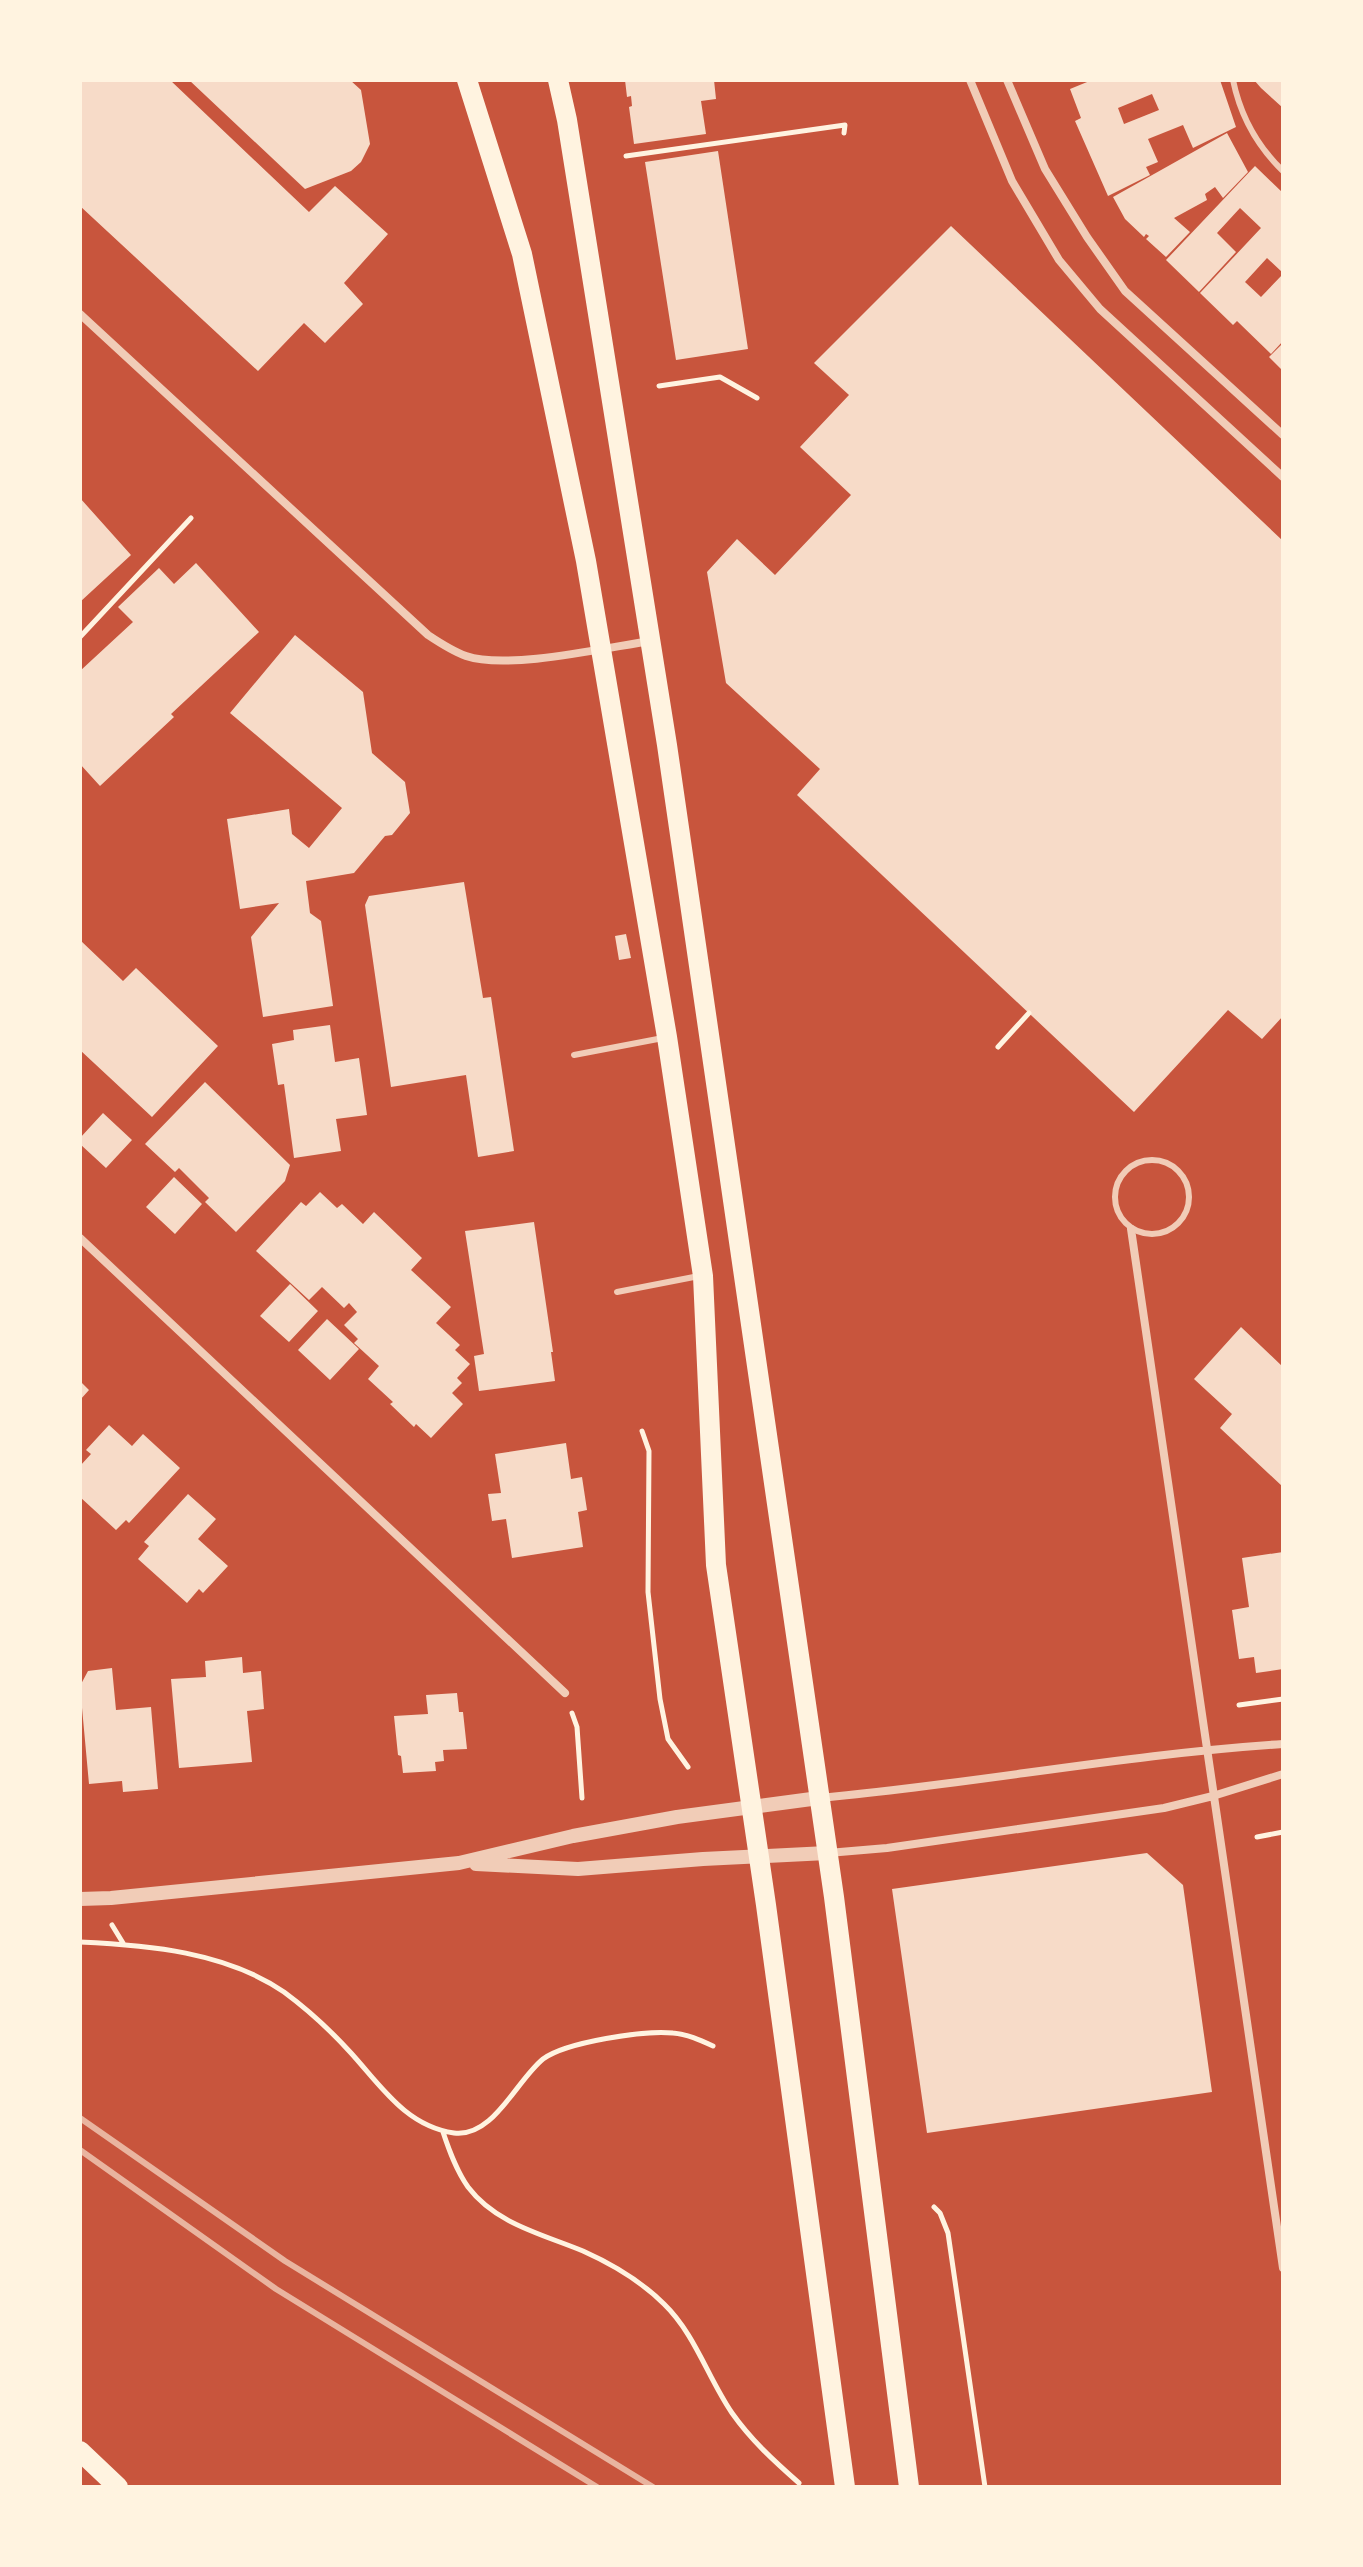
<svg xmlns="http://www.w3.org/2000/svg" width="1363" height="2567" font-family="'Libre Baskerville',serif">
<style>
.building{fill:#f7dbc8;fill-rule:evenodd}
.lines{fill:none;stroke-linecap:round;stroke-linejoin:round}
.path{stroke:#fff3e0;stroke-width:5}
.service{stroke:#f1ccb7;stroke-width:6}
.minor{stroke:#f1ccb7;stroke-width:8}
.tertiary{stroke:#f1ccb7;stroke-width:14}
.primary{stroke:#fff3e0;stroke-width:20}
.rail{stroke:#e9b49f;stroke-width:6}
</style>
<rect width="100%" height="100%" fill="#c8553d"/>
<path class="building" d="M80,80H170L309,212L335,186L388,234L344,283L363,304L325,343L304,323L258,371L80,206Z
M189,80H350L361,90L370,144L361,162L351,171L305,189Z
M625,80H714L716,99L701,101L706,134L634,144L629,107L632,106L631,96L627,97Z
M1092,80H1220L1236,127L1193,148L1183,125L1148,139L1158,162L1146,167L1150,175L1108,196L1075,121L1081,118L1070,89ZM1152,94L1159,110L1124,124L1118,108Z
M1254,80H1283V108L1261,88Z
M1227,133L1248,172L1223,198L1215,187L1205,194L1207,200L1174,218L1190,232L1166,257L1146,239L1149,236L1146,234L1144,237L1125,219L1113,197Z
M718,151L748,349L676,360L645,162Z
M1255,166L1283,193V273L1267,258L1245,282L1261,297L1283,274V341L1271,354L1237,321L1233,325L1200,293L1261,228L1240,208L1217,233L1236,252L1199,292L1166,260Z
M951,226L1283,541V1016L1262,1039L1228,1010L1134,1112L797,795L820,769L726,683L707,572L737,539L775,575L851,495L800,447L849,395L814,363Z
M1283,343V371L1269,357Z
M80,498L131,555L80,602Z
M196,563L259,632L171,714L174,717L100,786L80,764V671L133,622L118,607L159,568L174,584Z
M295,635L363,692L372,753L405,782L410,813L392,835L385,836L354,873L306,881L310,913L321,921L333,1006L263,1017L251,937L279,903L240,909L227,819L289,809L292,834L309,848L342,808L230,713Z
M464,882L483,998L491,997L514,1151L478,1157L466,1075L391,1087L365,905L369,896Z
M626,934L631,958L619,960L615,936Z
M80,940L123,981L136,968L218,1046L152,1117L80,1050Z
M330,1025L335,1062L359,1058L367,1115L336,1119L341,1151L294,1158L284,1084L278,1085L272,1044L294,1040L293,1030Z
M205,1082L290,1165L285,1181L236,1232L205,1202L209,1198L179,1168L175,1172L145,1144Z
M103,1113L132,1140L106,1168L80,1144V1138Z
M174,1177L202,1204L175,1234L146,1207Z
M320,1192L337,1208L342,1204L363,1224L374,1212L422,1258L411,1270L451,1307L436,1323L460,1345L455,1350L470,1364L457,1378L462,1383L452,1393L463,1404L431,1438L416,1424L414,1427L390,1404L393,1402L368,1379L379,1366L354,1343L358,1339L344,1325L357,1312L349,1303L344,1308L322,1287L309,1300L256,1251L301,1202L306,1206Z
M534,1222L553,1352H551L555,1381L479,1391L474,1356L484,1354L465,1231Z
M290,1284L318,1311L289,1342L260,1316Z
M327,1319L359,1349L330,1380L298,1350Z
M1241,1327L1283,1367V1487L1220,1428L1232,1414L1194,1379Z
M80,1381L89,1390L80,1400Z
M109,1425L132,1446L143,1434L180,1468L129,1523L126,1520L116,1530L80,1497V1466L91,1454L86,1450Z
M566,1443L571,1479L582,1477L587,1510L578,1512L583,1547L512,1558L506,1519L492,1521L488,1494L501,1493L495,1454Z
M188,1494L216,1519L198,1539L228,1566L203,1593L199,1589L187,1603L138,1559L149,1546L144,1542Z
M1283,1552V1669L1256,1673L1254,1657L1239,1659L1232,1610L1249,1607L1242,1558Z
M242,1657L243,1673L261,1671L264,1709L247,1711L252,1762L179,1768L171,1679L206,1677L205,1661Z
M112,1668L116,1710L151,1707L158,1789L123,1792L122,1781L89,1784L80,1686L88,1671Z
M457,1693L459,1712H463L467,1749L443,1750L444,1761L435,1762L436,1771L403,1773L401,1756L398,1755L394,1716L428,1714L426,1695Z
M1147,1853L1183,1885L1212,2092L927,2133L892,1889Z"/>
<g class="lines">
<path class="path" d="M626,156L845,125L844,133
M659,386L720,377L757,398
M80,637L191,518
M998,1047L1029,1013
M642,1431L649,1451L648,1592L660,1699L668,1739L688,1767
M1239,1705L1283,1699
M572,1713L577,1727L582,1798
M1257,1837L1283,1832
M112,1925L123,1943
M80,1942C148,1945 226,1952 284,1992C307,2009 332,2032 351,2053C381,2086 406,2126 454,2133C493,2138 516,2081 543,2059C566,2042 645,2030 673,2033C687,2034 700,2040 713,2046
M443,2132C449,2150 456,2170 468,2187C496,2224 542,2234 583,2251C612,2264 642,2282 664,2304C695,2334 708,2378 732,2413C751,2440 774,2461 799,2483
M934,2207L940,2213L948,2233L985,2487"/>
<path class="service" d="M1233,80C1240,114 1257,146 1283,171
M574,1055L663,1038
M1115 1197a37 37 0 1 1 74 0a37 37 0 1 1-74 0Z
M617,1292L699,1276"/>
<path class="minor" d="M970,80L1012,181L1059,260L1100,309L1283,477
M1007,80L1045,169L1087,237L1125,291L1283,435
M80,314L428,635C440,643 452,651 466,656C507,670 604,648 650,641
M1131,1229L1283,2268
M80,1238L565,1693
M819,1798C974,1784 1127,1754 1283,1744
M828,1853L887,1848L1164,1808L1213,1796L1283,1774"/>
<path class="tertiary" d="M476,1864L578,1869L703,1859L827,1853
M80,1899L111,1898L459,1863L573,1836L677,1817L819,1798"/>
<path class="primary" d="M467,80L522,254L586,561L667,1037L703,1276L716,1565L766,1905L845,2487
M558,80L567,120L667,745L834,1897L909,2487
M80,2451L118,2487"/>
<path class="rail" d="M80,2118L285,2261L653,2487
M80,2150L276,2289L597,2487"/>
</g>
<rect width="1363" height="2567" fill="none" stroke="#fff3e0" stroke-width="164"/>
</svg>
